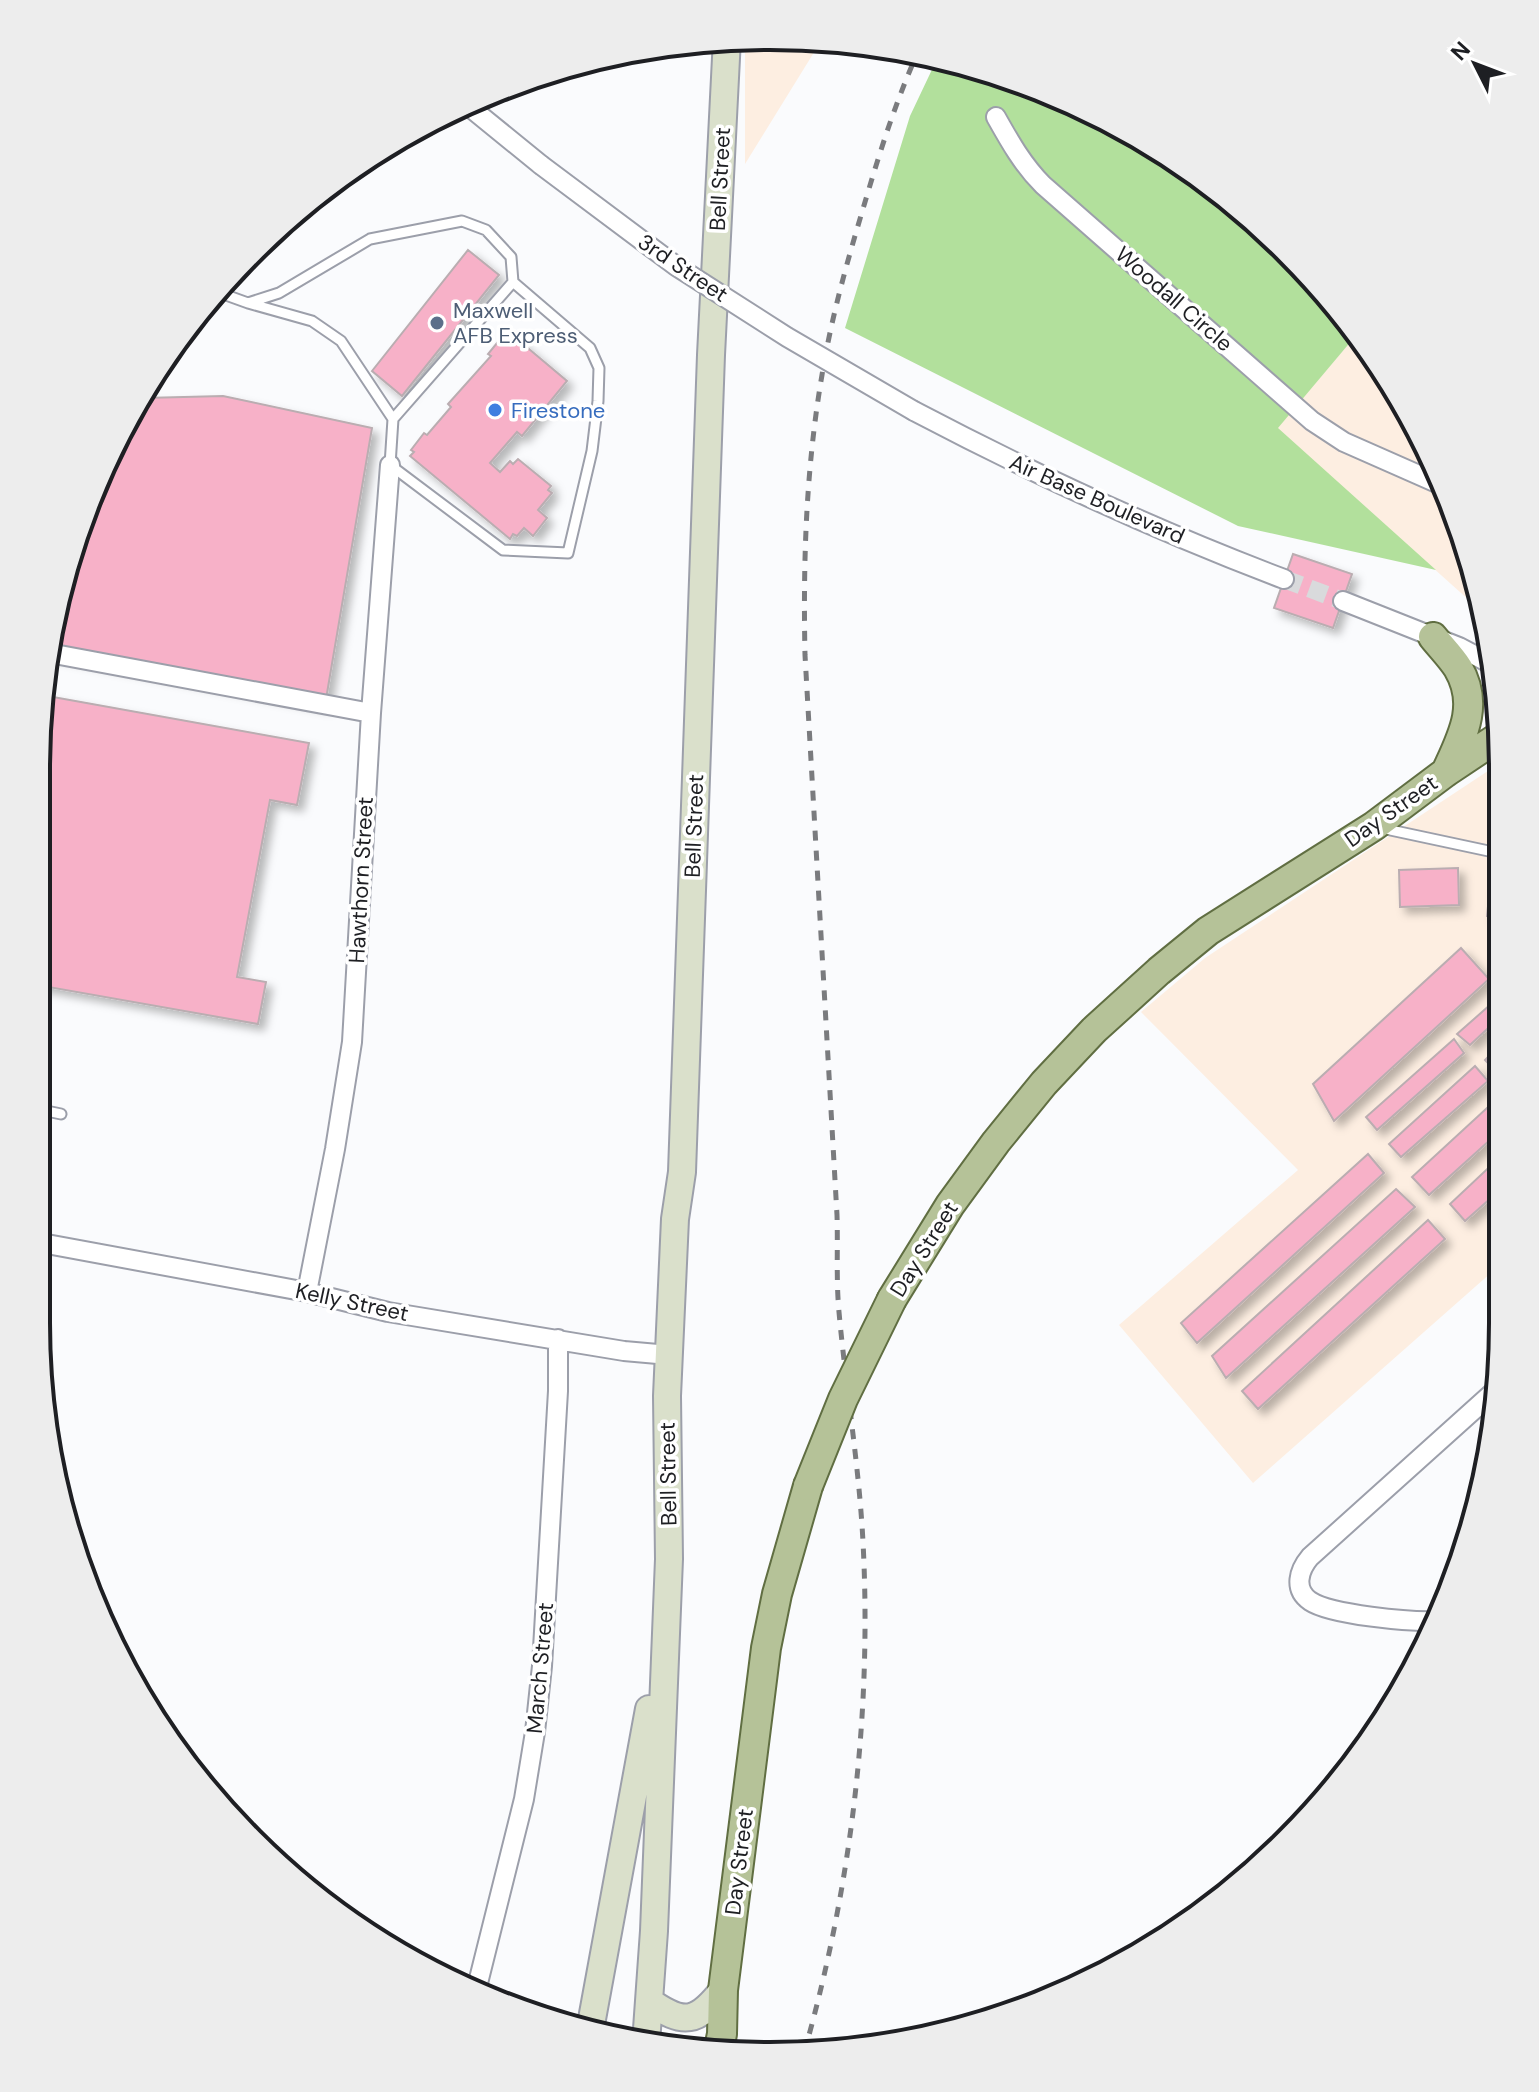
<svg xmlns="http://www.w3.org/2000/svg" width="1539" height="2092" font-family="'DM Sans',sans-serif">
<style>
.industrial{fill:#fdeee1}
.green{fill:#b2e09c}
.building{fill:#f7b1c8;stroke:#baadb1;stroke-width:2;filter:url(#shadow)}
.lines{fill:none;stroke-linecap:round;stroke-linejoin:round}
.minor-tunnel{stroke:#d9dadc;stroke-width:18;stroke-dasharray:18 9;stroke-linecap:butt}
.service-casing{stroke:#9c9faa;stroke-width:13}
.minor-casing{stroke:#9c9faa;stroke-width:22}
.secondary-casing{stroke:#9c9faa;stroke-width:30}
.primary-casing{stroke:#606e42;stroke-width:32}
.service{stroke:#fff;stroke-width:9}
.minor{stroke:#fff;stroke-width:18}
.secondary{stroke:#dae0cb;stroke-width:26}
.primary{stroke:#b5c298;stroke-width:28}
.rail{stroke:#7a7b7e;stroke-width:5;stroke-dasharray:10 10;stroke-linecap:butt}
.minor-bridge-casing{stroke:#9c9faa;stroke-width:22;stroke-linecap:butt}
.primary-bridge-casing{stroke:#606e42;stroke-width:32;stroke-linecap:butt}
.minor-bridge{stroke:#fff;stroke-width:18}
.primary-bridge{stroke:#b5c298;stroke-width:28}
.service-dot{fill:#5c6f8a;stroke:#fff;stroke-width:3}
.shop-dot{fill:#3f7fe0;stroke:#fff;stroke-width:3}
.labels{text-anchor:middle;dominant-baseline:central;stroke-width:7;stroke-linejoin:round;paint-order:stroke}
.street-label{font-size:22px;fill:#1e1f23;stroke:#fff}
.service-label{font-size:22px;fill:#4e5e75;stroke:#fff;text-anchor:start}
.shop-label{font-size:22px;fill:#366cbe;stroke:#fff;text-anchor:start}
.rim{fill:none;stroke:#1e1f23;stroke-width:4}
</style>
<defs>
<filter id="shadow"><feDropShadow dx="6" dy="6" stdDeviation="4" flood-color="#0004"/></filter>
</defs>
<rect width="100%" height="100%" fill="#fafbfd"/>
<path class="industrial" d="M745,38L821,41L745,164Z
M1358,333L1447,489L1480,610L1277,428Z
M1497,765L1501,1264L1253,1483L1119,1325L1298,1170L1141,1012L1205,958Z"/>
<path class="green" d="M937,59L1006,75L1137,135L1253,218L1352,323L1358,333L1278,428L1436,570L1238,526L845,328L910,116Z"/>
<path class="building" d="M468,250L499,275L402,396L372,371Z
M510,333L567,381L522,436L517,432L490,463L500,472L510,461L513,464L518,459L551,486L548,490L552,493L538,510L547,518L533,536L524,528L517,536L513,534L510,539L410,456L414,452L411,450L424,433L427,435L451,407L448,404L491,356L488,354L501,338L504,340Z
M223,396L372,428L325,705L49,653L61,580L144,398Z
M1293,554L1352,574L1333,628L1274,608Z
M42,695L309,743L297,805L270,800L237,977L266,982L258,1024L37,985L38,722Z
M1458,868L1459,905L1400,907L1399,870Z
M1490,886L1498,887V917L1487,916Z
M1461,948L1489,979L1334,1121L1313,1084Z
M1499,997V1018L1470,1045L1457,1034Z
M1454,1039L1464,1053L1377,1130L1366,1117Z
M1499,1046V1068L1496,1072L1485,1060Z
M1475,1066L1488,1081L1401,1157L1389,1144Z
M1500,1096V1131L1429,1195L1412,1177Z
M1368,1154L1384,1173L1197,1343L1181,1323Z
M1500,1157V1190L1465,1221L1450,1204Z
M1396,1189L1415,1207L1226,1378L1212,1356Z
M1428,1220L1445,1239L1258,1409L1242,1391Z"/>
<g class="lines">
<path class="minor-tunnel" d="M1284,579L1343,601"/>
<defs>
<path id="service" d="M223,294L248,303L279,293L370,239L462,221L486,230L511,257L513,282L590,348L599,368L598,401L592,451L568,553L503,550L390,465L393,419L341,341L312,321L248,303
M393,419L513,282
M1381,828L1498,853
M37,1109L61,1114"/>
<path id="minor" d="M466,104L541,165
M996,117C1010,142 1023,165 1043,185L1312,421L1344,442L1446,487
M914,411C1034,474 1157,531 1284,579
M1343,601L1459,647L1495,666
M49,653L371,713
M36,1242L307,1292L388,1312L624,1351L669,1355
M307,1292L335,1149L352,1042L371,713L390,465
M1436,1621C1410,1622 1331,1615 1310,1601C1293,1589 1299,1570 1310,1557L1498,1388
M476,1991L524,1799L535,1732L542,1666L558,1391V1339"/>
<path id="secondary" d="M649,2001C684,2026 697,2023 723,1990
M590,2030L649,1709
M646,2043L654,1931L669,1559L667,1396L675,1219L682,1172L711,355L727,38"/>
<path id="primary" d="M1433,637C1441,647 1451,657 1458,668C1480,705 1462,737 1446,772
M892,1299L950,1205L996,1142L1044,1083L1094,1030L1159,971L1208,931L1374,826L1446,772L1497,738
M719,2048L722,2034L723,1990L766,1648L777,1594L808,1486"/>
</defs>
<use href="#service" class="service-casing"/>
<use href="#minor" class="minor-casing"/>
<use href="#secondary" class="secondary-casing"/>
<use href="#primary" class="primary-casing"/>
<use href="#service" class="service"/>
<use href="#minor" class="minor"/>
<use href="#secondary" class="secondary"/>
<use href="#primary" class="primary"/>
<path class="rail" d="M804,2053C851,1888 872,1714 863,1542C859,1465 846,1389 839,1312C836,1280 838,1247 837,1215L805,655C803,561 806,468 822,375C832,313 850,252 868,192C882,145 897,99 917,54"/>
<defs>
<path id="minor-bridge" d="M541,165L676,266L787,337L914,411"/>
<path id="primary-bridge" d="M808,1486L843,1399L892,1299"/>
</defs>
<use href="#minor-bridge" class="minor-bridge-casing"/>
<use href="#primary-bridge" class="primary-bridge-casing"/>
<use href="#minor-bridge" class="minor-bridge"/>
<use href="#primary-bridge" class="primary-bridge"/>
</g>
<circle class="service-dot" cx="437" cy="323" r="8"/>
<circle class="shop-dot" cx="495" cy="410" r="8"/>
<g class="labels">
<g class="street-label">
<text transform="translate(720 179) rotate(-87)">Bell Street</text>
<text transform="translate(683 268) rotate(34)">3rd Street</text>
<text transform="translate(1174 299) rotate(41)">Woodall Circle</text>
<text transform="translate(1097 499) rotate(24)">Air Base Boulevard</text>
<text transform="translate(1391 811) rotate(-35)">Day Street</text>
<text transform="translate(694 826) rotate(-88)">Bell Street</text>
<text transform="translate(361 880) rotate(-87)">Hawthorn Street</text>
<text transform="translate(924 1249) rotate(-58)">Day Street</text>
<text transform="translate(352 1302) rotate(12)">Kelly Street</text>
<text transform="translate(668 1474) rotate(-91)">Bell Street</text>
<text transform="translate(540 1668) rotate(-85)">March Street</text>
<text transform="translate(739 1862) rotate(-83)">Day Street</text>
</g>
<g class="service-label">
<text x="453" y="310">Maxwell<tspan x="453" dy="25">AFB Express</tspan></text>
</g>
<g class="shop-label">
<text x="511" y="410">Firestone</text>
</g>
</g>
<path d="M0 0H1539V2092H0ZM769 50H770A719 719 0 0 1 1489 769V1323A719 719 0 0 1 770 2042H769A719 719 0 0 1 50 1323V769A719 719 0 0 1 769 50Z" fill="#ededed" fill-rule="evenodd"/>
<path class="rim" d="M769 50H770A719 719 0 0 1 1489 769V1323A719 719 0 0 1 770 2042H769A719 719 0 0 1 50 1323V769A719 719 0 0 1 769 50Z"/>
<g transform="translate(1475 64) rotate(312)" stroke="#ffffff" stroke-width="6" paint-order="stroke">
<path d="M0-6L14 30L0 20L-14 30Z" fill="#1e1f23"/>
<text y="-12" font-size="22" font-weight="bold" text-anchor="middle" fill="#1e1f23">N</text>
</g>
</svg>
